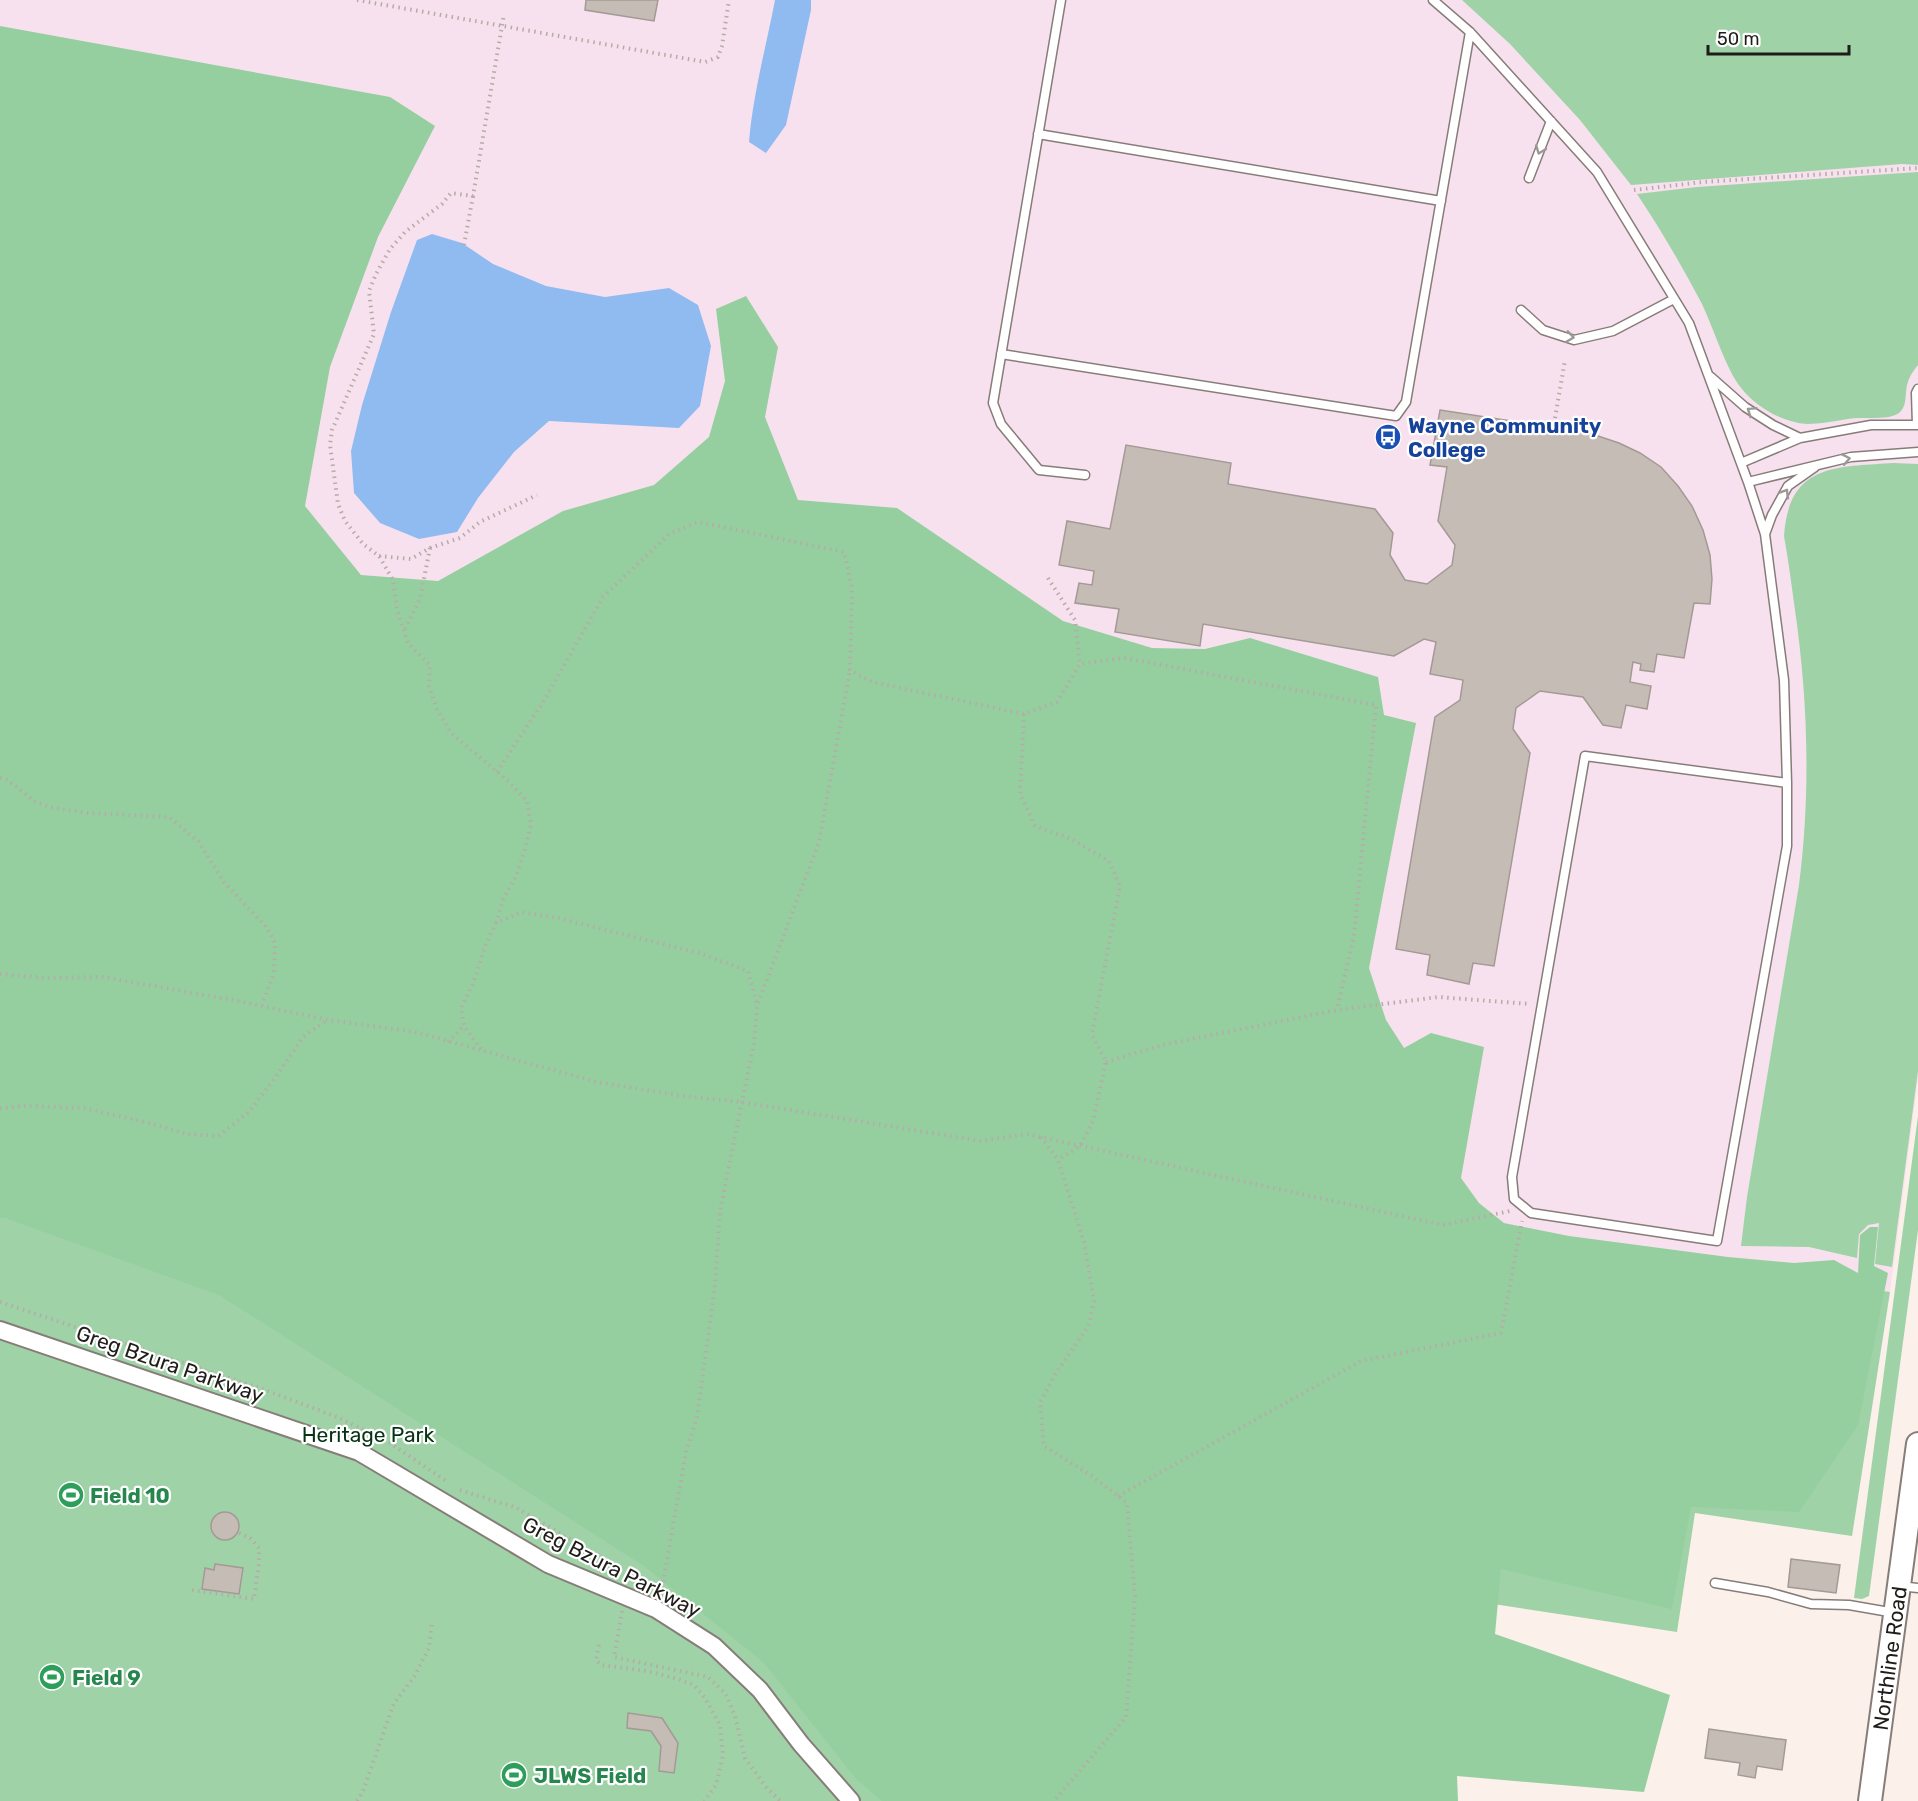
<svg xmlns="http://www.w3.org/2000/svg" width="1918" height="1801" font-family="Rubik,sans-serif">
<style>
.education{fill:#f8e1ee}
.green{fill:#9fd2a7}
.forest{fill:#95cf9f}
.water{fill:#90bbf1}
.building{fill:#c6bcb6;stroke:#a49a95;stroke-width:1.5}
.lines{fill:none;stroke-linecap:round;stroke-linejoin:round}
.lane-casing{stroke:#877d78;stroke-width:11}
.street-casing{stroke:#877d78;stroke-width:20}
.secondary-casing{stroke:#877d78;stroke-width:26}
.path{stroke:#b4aca7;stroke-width:4;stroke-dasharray:1.5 4.5;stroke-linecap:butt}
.lane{stroke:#fff;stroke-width:8}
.street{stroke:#fff;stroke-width:16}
.secondary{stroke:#fff;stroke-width:22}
.oneway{stroke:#9b9998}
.labels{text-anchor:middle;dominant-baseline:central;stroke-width:4.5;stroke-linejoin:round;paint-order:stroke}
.transit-label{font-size:21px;font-weight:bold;fill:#164399;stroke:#fff;text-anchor:start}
.street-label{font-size:21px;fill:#201c1a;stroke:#fff}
.park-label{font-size:21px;fill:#073314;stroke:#fff}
.leisure-label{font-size:21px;font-weight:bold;fill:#27864d;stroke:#fff;text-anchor:start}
</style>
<rect width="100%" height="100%" fill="#fbf0ea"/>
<path class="education" d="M0,0H1918V1079L1890,1292L0,1007Z"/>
<path class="green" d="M1462,0H1918V165L1902,164L1631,185L1580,120L1510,44Z
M1918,172V365C1913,371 1909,377 1907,385C1905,394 1907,404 1901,411C1892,422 1862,416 1848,419C1835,421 1820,424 1807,424C1778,422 1747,402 1733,376C1721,353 1713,328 1702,304C1682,266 1661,230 1637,194L1697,187Z
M1894,463L1918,464V1071L1892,1267L1875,1264L1879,1223L1868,1225L1859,1234L1857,1258L1809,1247L1741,1246L1747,1197L1799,885C1811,792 1808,697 1794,603C1791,581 1788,558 1784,536C1789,464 1834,467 1894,463Z
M0,1007L1890,1292L1852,1536L1695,1513L1677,1632L1356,1583L1322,1801H0Z
M1918,1116V1230L1869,1596L1862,1599L1854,1598Z"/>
<path class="forest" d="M0,26L390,97L435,126L378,237L330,367L305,506L361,575L438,581L563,511L654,485L709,437L725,381L716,309L746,296L778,347L765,417L798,500L897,508L1063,621L1152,648L1205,649L1250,638L1378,677L1384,715L1416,723L1369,968L1386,1020L1404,1048L1431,1033L1484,1047L1461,1178L1479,1203L1504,1223L1569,1236L1728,1257L1794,1263L1834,1260L1858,1273L1860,1235L1870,1227H1878L1874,1266L1888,1273L1858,1425L1799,1512L1691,1507L1672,1609L1501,1569L1495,1634L1670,1695L1644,1792L1457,1776L1458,1801H882L857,1780L764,1663L644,1566L219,1295L5,1218H0Z"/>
<path class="water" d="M775,0H811V10L786,125L766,153L749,142C753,94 766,47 775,0Z
M432,234L462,243L493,264L546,286L605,297L669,288L698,305L711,346L700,406L679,428L549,421L514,452L478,498L457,532L419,539L380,523L354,493L351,451L362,405L391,312L417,240Z"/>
<path class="building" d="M586,0H658L654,21L585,10Z
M1440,410L1589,433L1619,443L1640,453L1661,467L1678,486L1692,506L1703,530L1710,555L1712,579L1710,604L1694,603L1684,658L1657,654L1654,672L1640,670L1641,664L1633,662L1630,682L1651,686L1647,709L1626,705L1621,728L1603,725L1583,697L1540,691L1516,708L1513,729L1530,753L1494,966L1473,963L1469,984L1427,975L1430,955L1396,949L1435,717L1460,700L1463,680L1430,674L1436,642L1424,639L1394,656L1203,624L1200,646L1115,632L1119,609L1075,603L1079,583L1092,585L1094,571L1059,565L1067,521L1110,529L1126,445L1231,463L1228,484L1375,509L1393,533L1390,555L1405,580L1427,584L1452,565L1455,545L1438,521L1447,467L1430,465Z
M211 1526a14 14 0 1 1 28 0a14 14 0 1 1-28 0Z
M1791,1559L1840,1565L1836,1593L1788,1587Z
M215,1564L243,1568L239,1594L202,1589L205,1568L214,1570Z
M628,1713L662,1718L678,1743L674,1773L659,1771L661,1746L651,1731L627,1728Z
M1709,1729L1786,1740L1782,1770L1757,1766L1755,1778L1738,1775L1740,1763L1705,1758Z"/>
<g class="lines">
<defs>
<path id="lane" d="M1061,0L993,403L1001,424L1039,470L1085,475
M1433,0L1470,32L1597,172L1689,323L1748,482L1765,534L1784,680L1787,783V846L1717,1241L1531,1213L1514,1199L1512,1177L1585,756L1787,783
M1038,134L1441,201
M1529,178L1551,121
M1521,310L1543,330L1574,340L1613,331L1674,299
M1001,354L1396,416L1406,402L1470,32
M1711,377L1745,407L1773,425L1800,438
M1917,425L1916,393L1918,389
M1741,463L1800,438L1871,425H1918
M1748,482L1851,457L1918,452
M1765,534L1772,515L1788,486L1815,467
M1715,1583L1768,1592L1811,1604L1849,1605L1895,1613
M1899,1586L1918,1588"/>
<path id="street" d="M0,1330L359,1452L548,1564L656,1609L714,1646L760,1690L801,1744L851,1801"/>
<g id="secondary">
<path id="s1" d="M1870,1801L1918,1444"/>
</g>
</defs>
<use href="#lane" class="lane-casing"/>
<use href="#street" class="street-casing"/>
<use href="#secondary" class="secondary-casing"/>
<path class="path" d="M357,0L705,62L718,57L722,46L729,0
M1634,190L1703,182L1918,168
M464,245L473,196
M1554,424L1565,360
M430,548L460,538L480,522L537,495
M379,556L411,559L430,548L420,599L405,629
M1048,578L1075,620L1080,664
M1024,714L1020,794L1035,826L1069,838L1109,861L1120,886L1092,1034L1106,1062L1093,1121L1080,1146L1058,1160
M497,772L545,699L603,597L669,534L698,522L844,552L852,588L850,670L872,682L1024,714L1057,702L1080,664L1124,658L1376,705L1354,935L1337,1010
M0,778L8,780L34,801L53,808L88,813L169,817L198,841L224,882L267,928L275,943L274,973L262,1005
M496,923L503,900L516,876L525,850L531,824L527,801L508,781L451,733L437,709L429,687L430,665L408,643L397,609L393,580L379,556L363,544L345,521L338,504L330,445L332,430L374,334L369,291L376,274L390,249L405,232L442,204L451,193L473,196L504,14
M0,974L47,978L102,977L233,1000L328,1020L415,1032L597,1082L683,1096L741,1102L980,1141L1026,1134L1443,1225L1510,1211
M448,1042L464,1026
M481,1049L464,1026L461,1008L473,984L486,944L496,923L521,912L558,918L699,953L748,971L757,1005
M1106,1062L1162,1045L1337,1010L1438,997L1530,1004
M0,1108L28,1106L83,1108L145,1122L187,1134L218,1136L249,1112L277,1075L303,1037L327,1020
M1041,1137L1058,1160L1084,1242L1094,1301L1088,1327L1056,1373L1040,1402L1044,1446L1092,1476L1127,1503L1135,1596L1126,1717L1054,1801
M0,1302L265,1390L337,1417L390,1443L446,1481
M460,1490L517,1508L628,1573L631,1580
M1118,1496L1361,1361L1501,1333L1522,1221
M192,1590L254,1599L259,1563V1548L250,1538L237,1532
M661,1594L686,1452L697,1417L715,1285L720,1211L754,1043L757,1006L819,842L850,670
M622,1611L614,1657L708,1677L726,1694L735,1716L745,1758L766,1787L780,1801
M599,1645L596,1660L601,1665L647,1671L678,1679L694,1685L705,1698L720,1725L723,1755L716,1785L704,1801
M357,1801L363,1791L394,1703L414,1677L429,1648L432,1622"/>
<use href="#lane" class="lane"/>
<use href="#street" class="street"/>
<use href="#secondary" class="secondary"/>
</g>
<defs><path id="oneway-chevron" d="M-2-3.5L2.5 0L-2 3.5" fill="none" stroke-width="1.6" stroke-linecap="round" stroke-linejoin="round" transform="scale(1.5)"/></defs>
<g class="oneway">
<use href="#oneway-chevron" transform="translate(1540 150) rotate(111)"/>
<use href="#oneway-chevron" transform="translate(1570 337) rotate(8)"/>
<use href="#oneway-chevron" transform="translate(1751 411) rotate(-146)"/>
<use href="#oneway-chevron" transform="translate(1846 459) rotate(-11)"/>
<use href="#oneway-chevron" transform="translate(1785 493) rotate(-58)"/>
</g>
<defs>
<symbol id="bus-disc" viewBox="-11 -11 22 22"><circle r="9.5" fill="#1a4fb4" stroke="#fff"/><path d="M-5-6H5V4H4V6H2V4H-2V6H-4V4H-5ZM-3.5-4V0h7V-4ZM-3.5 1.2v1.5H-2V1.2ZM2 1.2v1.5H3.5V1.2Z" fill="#fff"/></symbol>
<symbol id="stadium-disc" viewBox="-11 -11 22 22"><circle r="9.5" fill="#2e9e5b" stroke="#fff"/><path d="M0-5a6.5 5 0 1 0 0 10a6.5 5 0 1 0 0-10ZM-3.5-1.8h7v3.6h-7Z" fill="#fff"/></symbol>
</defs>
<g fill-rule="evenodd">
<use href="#bus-disc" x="1373" y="422" width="30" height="30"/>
<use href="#stadium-disc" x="56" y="1480" width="30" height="30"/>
<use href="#stadium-disc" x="37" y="1662" width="30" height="30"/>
<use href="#stadium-disc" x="499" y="1760" width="30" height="30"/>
</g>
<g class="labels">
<g class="transit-label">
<text x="1408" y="425">Wayne Community<tspan x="1408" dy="24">College</tspan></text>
</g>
<g class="street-label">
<text transform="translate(170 1364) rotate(19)">Greg Bzura Parkway</text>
<text transform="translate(612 1567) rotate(27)">Greg Bzura Parkway</text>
<text stroke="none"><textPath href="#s1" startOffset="144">Northline Road</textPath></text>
</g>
<g class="park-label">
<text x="368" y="1434">Heritage Park</text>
</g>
<g class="leisure-label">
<text x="90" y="1495">Field 10</text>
<text x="72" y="1677">Field 9</text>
<text x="534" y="1775">JLWS Field</text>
</g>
</g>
<path d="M1708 45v9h141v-9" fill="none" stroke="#201c1a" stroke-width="3"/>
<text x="1717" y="45" font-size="18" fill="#201c1a" stroke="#ffffff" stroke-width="4.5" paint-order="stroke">50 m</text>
</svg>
